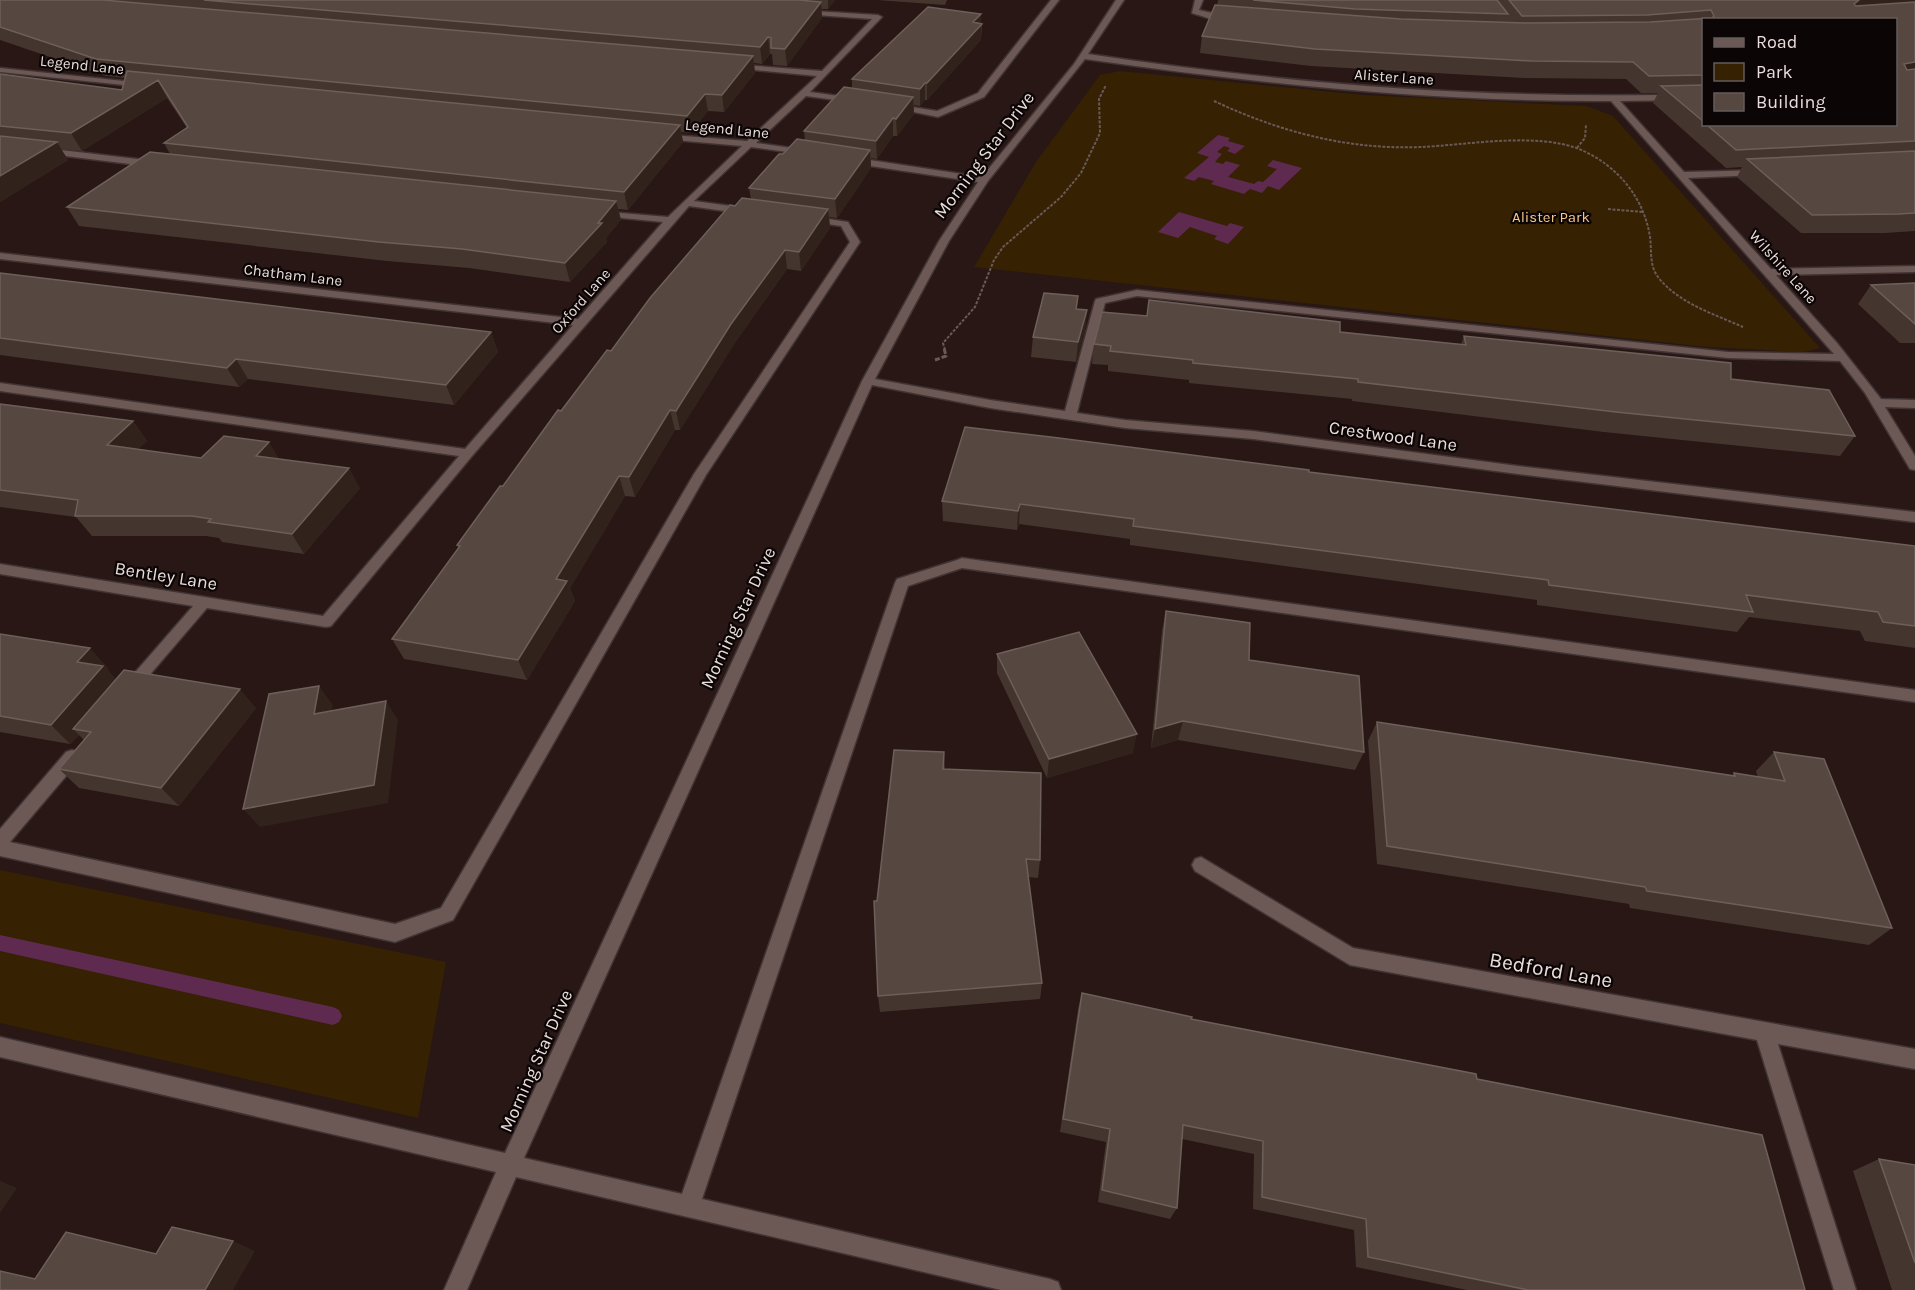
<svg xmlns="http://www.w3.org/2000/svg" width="1915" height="1290" font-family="Karla,sans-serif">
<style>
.green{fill:#362103}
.water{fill:#5f2a4f}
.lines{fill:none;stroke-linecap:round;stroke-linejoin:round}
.stream{fill:#5f2a4f;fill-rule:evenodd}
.minor-casing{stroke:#403333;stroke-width:3}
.path-far1{stroke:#695a58;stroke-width:2;stroke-dasharray:3 1.5;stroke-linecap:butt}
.path{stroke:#695a58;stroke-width:3;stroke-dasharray:5 2;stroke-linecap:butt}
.minor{fill:#6c5855;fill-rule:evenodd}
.wall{fill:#44362e;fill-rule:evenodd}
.shaded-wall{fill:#32221c}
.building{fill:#564841;stroke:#6d5f59;stroke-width:1.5}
.labels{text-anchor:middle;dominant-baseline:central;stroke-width:4.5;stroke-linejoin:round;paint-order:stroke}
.far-street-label{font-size:15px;fill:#eadedc;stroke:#0b0505}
.far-park-label{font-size:15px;fill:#f7c688;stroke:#0b0505}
.street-label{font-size:18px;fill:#eadedc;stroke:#0b0505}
.near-street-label{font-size:21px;fill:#eadedc;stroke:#0b0505}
</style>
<rect width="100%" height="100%" fill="#281715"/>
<path class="green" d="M1120,71L1363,95L1587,106L1613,116L1820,348L1804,352L1707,347L974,267L1036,162L1100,75Z
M0,870L446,962L418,1118L0,1023Z"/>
<path class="water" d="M1218,135L1230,138L1228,141L1245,146L1235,154L1227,151L1230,148L1224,146L1217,152L1222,154L1215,162L1223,164L1226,161L1240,165L1228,177L1254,184L1258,181L1263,182L1277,169L1267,166L1273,160L1302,168L1279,190L1268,186L1262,193L1250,189L1244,194L1211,184L1214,181L1199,177L1194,181L1184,178L1209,157L1197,153Z
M1179,212L1227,226L1230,223L1244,227L1228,244L1214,239L1217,236L1190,227L1178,238L1158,232Z"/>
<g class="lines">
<path class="stream" d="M0,935L333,1007L339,1010L342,1016L339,1022L333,1025L0,951Z"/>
<defs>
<path id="minor" d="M1051,0H1059L984,97L938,117L889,107L893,104L937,111L978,93Z
M1116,0H1124L1088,54C1296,85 1493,100 1704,94V100L1620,101L1684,172L1762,170V174L1759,175L1688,178L1771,269L1915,266V272L1776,275L1837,343L1881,399L1915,400V408L1885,407L1915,456V470L1910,469L1865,393L1840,361L1728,358L1137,296L1105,303L1077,413L1125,420L1253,431L1518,466L1915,512V522L1518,474L1253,439L1125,428L990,408L872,385L524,1158L682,1194L895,583L897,579L957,560L962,558L1915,690V702L962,568L908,586L702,1199L1050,1279L1058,1282L1061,1290H1001L516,1177L467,1290H444L496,1172L0,1057V1037L505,1153L862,381L939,241L978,182L850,163L845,160L850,157L982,177L1074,64ZM1085,59C1260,84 1434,102 1611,101L1834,354L1728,352L1137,290L1096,299L1095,301L1065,411L990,400L875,379L949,241L988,181Z
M1195,0H1203L1199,10L1234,18C1221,24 1205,17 1192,13Z
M798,10L878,15L882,17L810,92L854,98L858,101L857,103L806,96L756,143L806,150L809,151V155L751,147L694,201L746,208L751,211L746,214L689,206L472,456L331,626L326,627L207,608L135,692H125L122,688L125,684L193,606L0,574V564L323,616L459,456L0,391V383L465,449L573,325L0,259V253L578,319L663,222L601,216L596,213L598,211L668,217L742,146L663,139L660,138V134L747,141L817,76L734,68H731V64L822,71L872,19L801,14Z
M0,68L143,83L147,85L143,87L0,72Z
M44,148L154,161L159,164L154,167L41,153V149Z
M809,216L848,222L860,242L706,475L453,920L395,942L0,856V829L66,752L72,750L78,752L80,757L78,762L10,842L395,924L441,908L694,474L850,242L841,226L806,221L804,219Z
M1201,857L1353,948L1915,1049V1069L1778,1044L1856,1290H1834L1757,1040L1350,965L1195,871L1192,865L1195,859Z"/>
</defs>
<use href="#minor" class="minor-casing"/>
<path class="path-far1" d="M1214,101C1280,132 1348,150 1421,147C1466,145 1536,132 1579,149C1616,164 1644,197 1650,237C1652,251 1649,265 1658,277C1678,303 1714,314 1743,327
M1577,148L1585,138L1586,125
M1608,209L1643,212
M945,350L943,343L975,307L994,260L1003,247L1061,197L1081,173L1100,133L1099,99L1106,85"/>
<path class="path" d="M935,360L946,356L944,348"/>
<use href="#minor" class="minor"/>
</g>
<path class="wall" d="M0,0H835L828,9H821L822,18L787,66L773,65L772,54H770L762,64L754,63L755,73L724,112L708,111L690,133L681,132L683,142L628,210L618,209L621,220L606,238L607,242L570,282L469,268L387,261L79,226L67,207L170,154L164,143L187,128L167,98L82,151L61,149L68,160L0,202V74L122,90L125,78L106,76L0,40Z
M877,0H947L945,5Z
M1218,0H1915V231L1885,233H1801L1737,177L1742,167L1726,168L1653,103L1658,93H1641L1626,79L1524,78L1311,66L1200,53L1202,36L1217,5ZM1704,20L1896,124H1704Z
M981,23L982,24L981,40L927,100H925L920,106L914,105V114L897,136H893L877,159L871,158V168L837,218L829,217L830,228L801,271L787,269L734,344L680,430H675L635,497L625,496L570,588L575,601L527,680L404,659L392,639L458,548L457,545L561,411L611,351L735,206L751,199L749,188L783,154L805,140L804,131L852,88V79Z
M0,273L491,332L498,352L454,405L248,379L239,387L0,355Z
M1915,283V343H1900L1858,304L1871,285Z
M1078,296L1077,309L1087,310L1085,329L1076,362L1031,357L1033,337Z
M1147,316L1340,332L1461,344L1464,336L1731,379L1855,436L1840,456L1604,432L1352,401V399L1189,383V380L1108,371V365L1092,364L1094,344Z
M0,404L133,421L147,441L138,449L201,458L279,459L360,488L304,554L222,542L219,538L206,536H92L76,517L0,507Z
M1309,472L1915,546V648L1865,641L1860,631L1749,617L1737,632L1537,605V600L1130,545V539L1019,524L1017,530L943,521L942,501Z
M1166,611L1249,660L1364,752L1355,770L1178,740L1151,748L1162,630Z
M0,634L108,668L107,669L116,680L256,708L179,806L79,788L59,769L84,740L79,735L70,744L0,732Z
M997,654L1133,753L1047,778L997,673Z
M1377,722L1732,776L1734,773L1758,777L1756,771L1774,752L1892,928L1869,945L1630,908L1629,904L1377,864L1368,741Z
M944,752L945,769L1040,860L1038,878L1028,877L1042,983L1040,999L880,1012L878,996L877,901Z
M1082,993L1191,1019L1477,1079L1805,1290H1467L1356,1267L1354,1230L1253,1209L1254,1154L1182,1139L1177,1208L1170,1219L1098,1202L1106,1142L1060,1132L1078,1009Z
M1879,1159L1915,1165V1290H1892L1853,1171Z"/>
<path class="shaded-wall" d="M828,0H835L828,9Z
M1859,0H1915V8L1850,16L1854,4Z
M821,2L822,18L787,66L785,49Z
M981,14V40L927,100V83L973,22Z
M768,37L770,54L762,64L760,47Z
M753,56L755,73L724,112L722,95Z
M1915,62V77L1896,81L1904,64Z
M158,80L167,98L82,151L71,133Z
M925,83V100L920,106V89Z
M705,94L708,111L690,133L687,116Z
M913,97L914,114L897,136L896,119Z
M893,118V136L877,159L876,141Z
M680,125L683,142L628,210L624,192Z
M57,142L68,160L0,202V176Z
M870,150L871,168L837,218L835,199Z
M616,201L621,220L606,238L607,242L570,282L565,263Z
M828,209L830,228L801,271L799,252Z
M785,250L787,269L734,344L680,430L676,411L731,324Z
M1087,310L1085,329L1076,362L1078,342Z
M491,332L498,352L454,405L446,385Z
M236,359L248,379L239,387L227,368Z
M670,410L675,430L635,497L629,477Z
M133,421L147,441L121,465L107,445Z
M269,442L281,462L256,456Z
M349,468L360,488L304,554L292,534Z
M619,476L625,496L570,588L575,601L527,680L518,660L556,579Z
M1020,504L1019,524L1017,530L1018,511Z
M90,648L108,668L107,669L121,685L73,729L79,735L70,744L51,725L77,662Z
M319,686L333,705L328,732L314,714Z
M240,689L256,708L179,806L161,788Z
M386,701L398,720L388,803L260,827L243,809Z
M1183,721L1178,740L1151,748L1155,729Z
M1137,734L1133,753L1047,778L1049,759Z
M0,1181L17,1188L0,1213Z
M233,1241L255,1251L233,1290H205Z"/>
<path class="building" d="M0,0H103L753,56L722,95L705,94L687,116L96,59L0,27Z
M204,0H799L821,2L785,49L771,48V38L768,37L760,47Z
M1253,0H1497L1508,14L1355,9Z
M1509,0H1859L1854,4L1856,6L1915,2V62L1904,64L1907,70L1915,69V141L1736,150L1706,124H1896V20H1704V75L1649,76L1633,62L1531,61L1315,49L1202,36L1215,5L1401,19L1525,23L1650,22L1712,18L1714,16L1711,10L1647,15L1522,16Z
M928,7L981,14L973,22L982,24L927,83H925L920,89L852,79Z
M127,71L680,125L624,192L164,143L188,127L158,80L71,133L0,126V74L122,90Z
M1704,85V122L1661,86Z
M844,87L913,97L896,119L893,118L876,141L804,131Z
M0,136L57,142L0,176Z
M797,139L870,150L835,199L749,188L779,154H783Z
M1915,151V213L1898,214L1812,215L1747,159Z
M150,152L616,201L598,223H602L565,263L462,249L379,242L67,207Z
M742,198L828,209L799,252L785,250L731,324L676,411L670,410L629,477L619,476L556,579L567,581L518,660L392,639L460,546L457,545L500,486H503L558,410L561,411L607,350L611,351L650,298L730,205L735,206Z
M0,273L491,332L446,385L236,359L227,368L0,338Z
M1915,283V324L1871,285Z
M1044,293L1078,296L1076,309L1087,310L1078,342L1033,337Z
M1149,300L1340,322V332L1466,345L1464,336L1731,363V379L1829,390L1855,436L1616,412L1358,382V379L1193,363V360L1110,351L1111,346L1094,344L1102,312L1147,316Z
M0,404L133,421L107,445L201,458L224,436L269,442L256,456L349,468L292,534L208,522L211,519L192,516H75L78,500L0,490Z
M965,427L1051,437L1309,470V472L1915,546V626L1883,622L1878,612L1746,595L1753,612L1549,585L1548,580L1133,526L1134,519L1020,504L1018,511L942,501Z
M1166,611L1250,623L1249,660L1359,676L1364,752L1183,721L1155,729Z
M1079,632L1137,734L1049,759L997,654Z
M0,634L90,648L77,662L103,666L51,725L0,716Z
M124,670L240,689L161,788L59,769L91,732L73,729Z
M319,686L314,714L386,701L374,785L243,809L269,694Z
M1377,722L1735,776L1734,773L1785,781L1774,752L1824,759L1892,928L1647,891L1645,887L1387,846Z
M894,750L944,752L943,769L1041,773L1040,860L1026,859L1042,983L878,996L874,901H877Z
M1082,993L1192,1017L1191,1019L1476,1074L1477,1079L1762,1135L1805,1290H1528L1368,1257L1366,1219L1262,1197L1263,1141L1183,1125L1177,1208L1102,1190L1110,1129L1063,1119Z
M1879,1159L1915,1165V1263Z
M172,1227L233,1241L205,1290H0V1271L35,1279L66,1232L156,1254Z"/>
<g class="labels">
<g class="far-street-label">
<text transform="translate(82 65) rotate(6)">Legend Lane</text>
<text transform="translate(1394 77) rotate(4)">Alister Lane</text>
<text transform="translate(727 129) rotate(6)">Legend Lane</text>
<text transform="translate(1783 267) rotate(48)">Wilshire Lane</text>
<text transform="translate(293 275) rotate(7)">Chatham Lane</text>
<text transform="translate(581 301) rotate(-49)">Oxford Lane</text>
</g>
<g class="far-park-label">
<text x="1551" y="217">Alister Park</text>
</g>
<g class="street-label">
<text transform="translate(984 155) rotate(-53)">Morning Star Drive</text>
<text transform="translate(1393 436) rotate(8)">Crestwood Lane</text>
<text transform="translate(166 576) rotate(9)">Bentley Lane</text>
<text transform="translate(738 618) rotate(-65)">Morning Star Drive</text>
<text transform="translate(536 1061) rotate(-66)">Morning Star Drive</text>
</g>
<g class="near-street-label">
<text transform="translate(1551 970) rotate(10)">Bedford Lane</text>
</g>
</g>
<rect x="1702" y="18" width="195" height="108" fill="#0b0505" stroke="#645c5b" stroke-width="1.5"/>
<rect x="1714" y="38" width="30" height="9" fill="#6c5855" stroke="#645c5b" stroke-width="1.5"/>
<text x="1756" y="48" font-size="18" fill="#eadedc">Road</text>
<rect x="1714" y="63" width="30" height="18" fill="#362103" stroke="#645c5b" stroke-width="1.5"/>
<text x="1756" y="78" font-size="18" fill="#eadedc">Park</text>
<rect x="1714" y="93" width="30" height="18" fill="#564841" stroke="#645c5b" stroke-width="1.5"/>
<text x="1756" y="108" font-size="18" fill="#eadedc">Building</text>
</svg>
